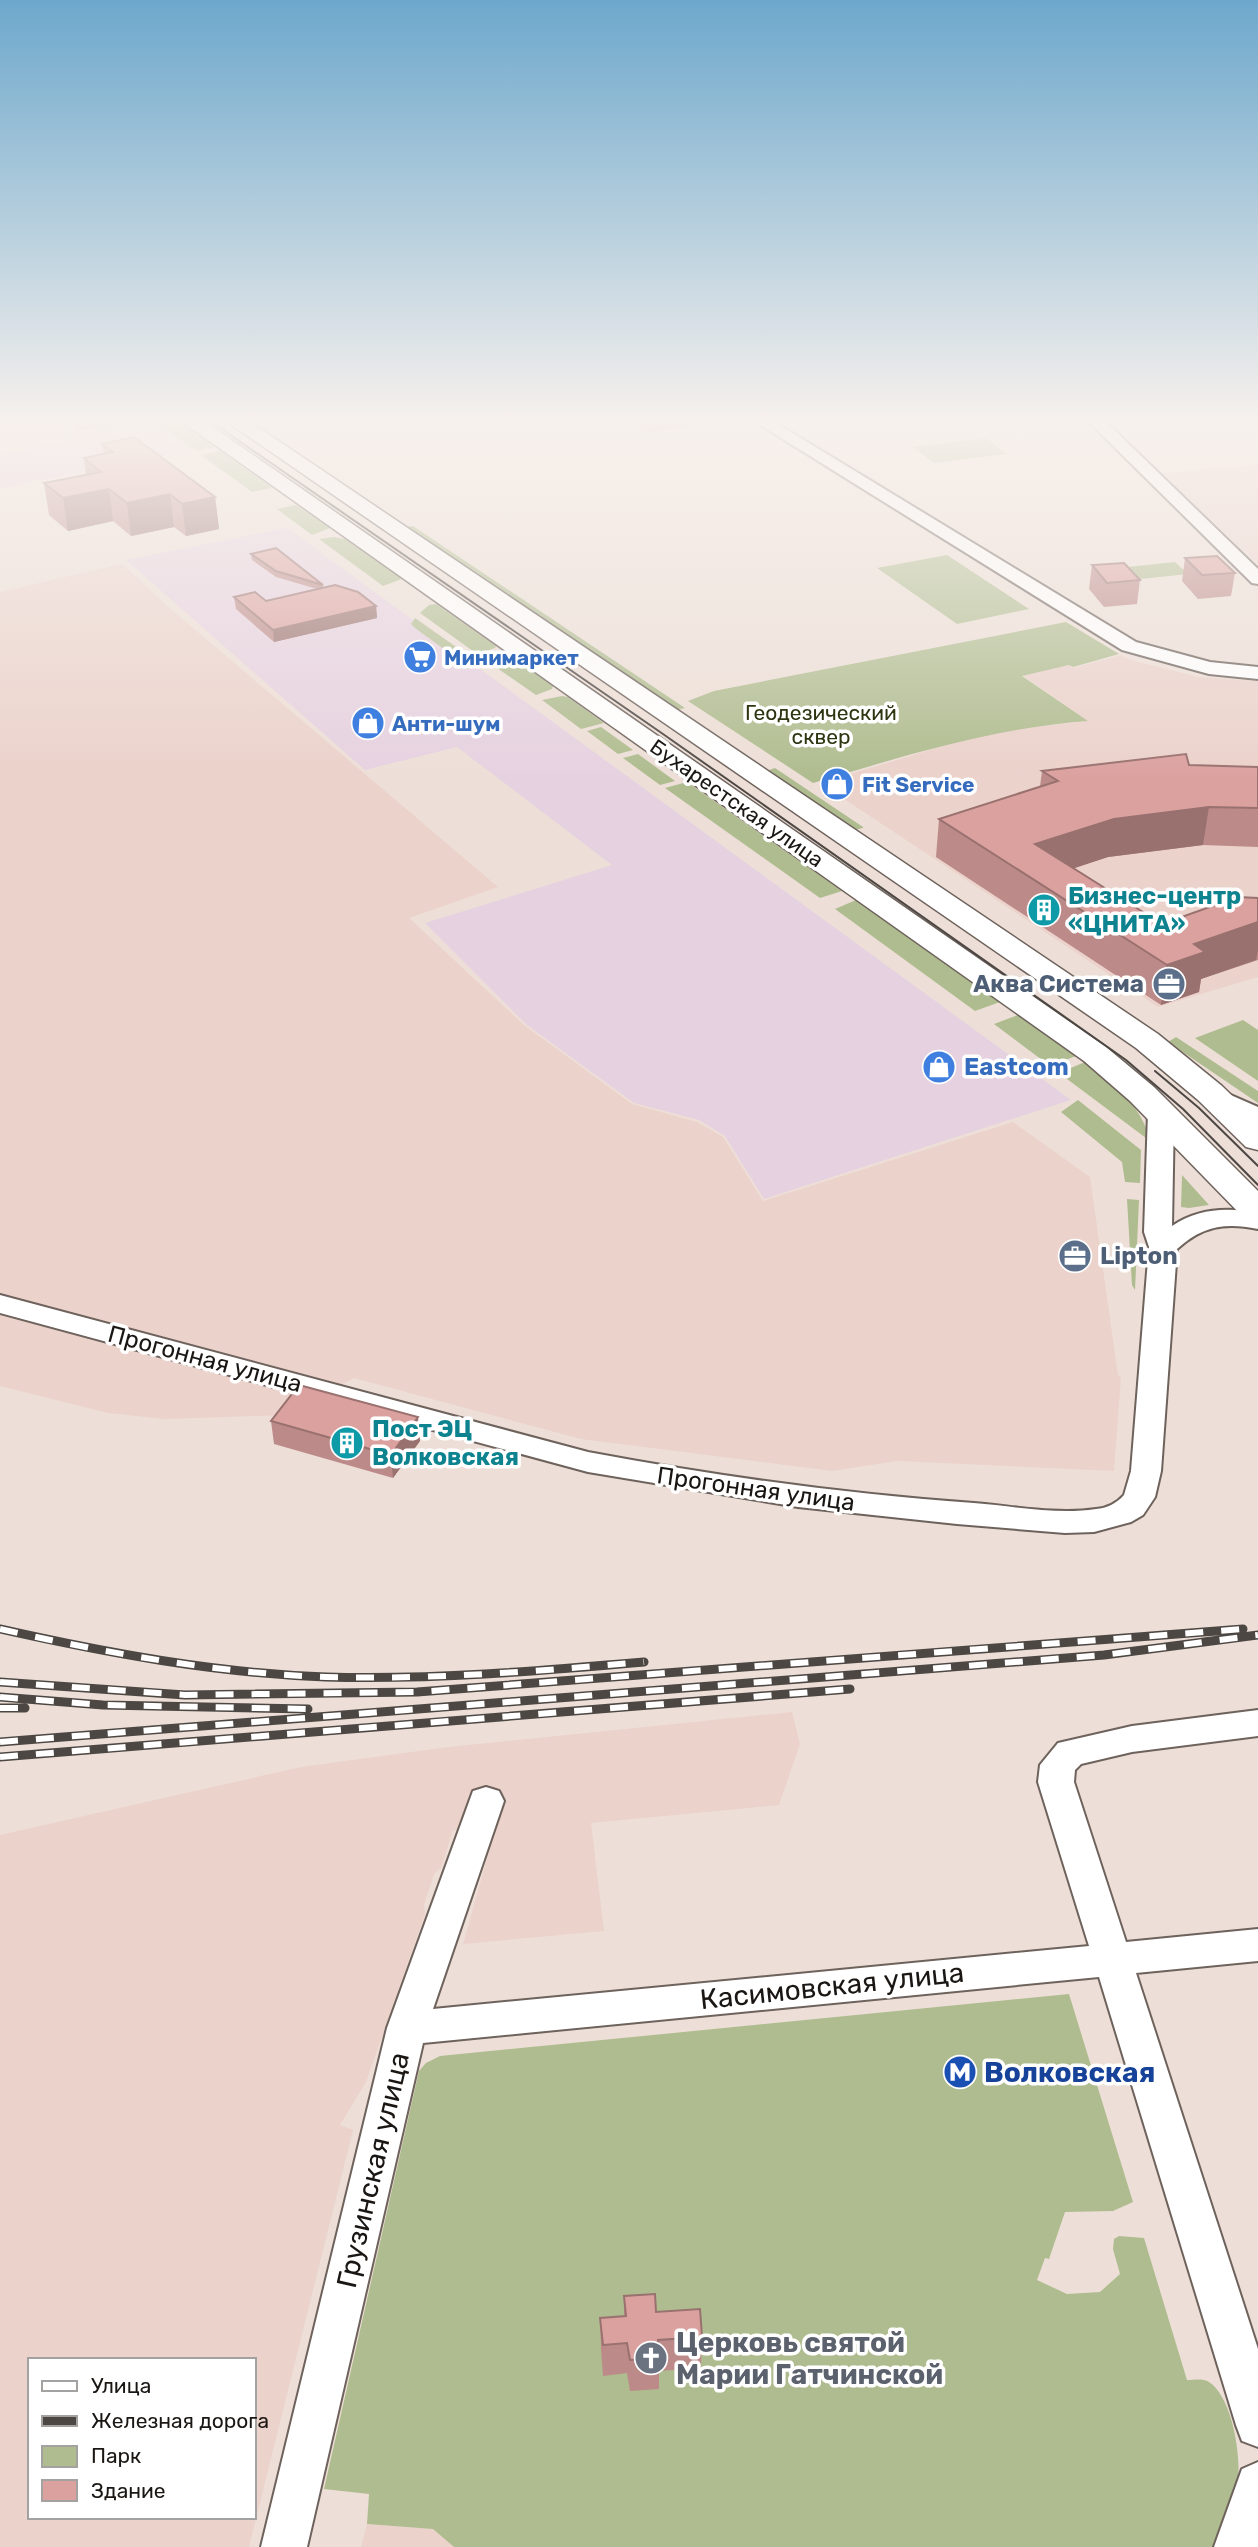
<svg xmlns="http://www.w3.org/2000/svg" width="1258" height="2547" font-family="Rubik,sans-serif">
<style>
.commercial{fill:#e6d1e0}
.industrial{fill:#ebd2cb;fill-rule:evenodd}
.green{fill:#afbc8f}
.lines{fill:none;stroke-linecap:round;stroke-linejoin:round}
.minor-casing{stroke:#6e625c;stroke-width:4}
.major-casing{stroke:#6e625c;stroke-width:3}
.minor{fill:#fff;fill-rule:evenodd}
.major{fill:#fff;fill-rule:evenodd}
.tram{stroke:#4d4743;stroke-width:2}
.rail-casing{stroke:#4d4743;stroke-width:9}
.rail{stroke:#fff;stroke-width:6;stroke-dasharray:18;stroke-linecap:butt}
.wall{fill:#bc8a89}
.shaded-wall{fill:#99716f}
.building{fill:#dba19f;stroke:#99716f;stroke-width:2}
.labels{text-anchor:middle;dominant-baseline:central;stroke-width:7;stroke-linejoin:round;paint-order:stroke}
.far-shop-label{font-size:21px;font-weight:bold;fill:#366cbe;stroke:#fff;text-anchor:start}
.far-park-label{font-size:21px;fill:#2d3610;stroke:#fff}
.far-street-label{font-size:21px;fill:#1a1613;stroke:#fff}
.culture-label{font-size:24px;font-weight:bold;fill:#0d838f;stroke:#fff;text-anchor:start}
.service-label{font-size:24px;font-weight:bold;fill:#4e5e75;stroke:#fff;text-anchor:end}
.shop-label{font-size:24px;font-weight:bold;fill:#366cbe;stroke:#fff;text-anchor:start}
.street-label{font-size:24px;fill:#1a1613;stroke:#fff}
.near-street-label{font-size:28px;fill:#1a1613;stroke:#fff}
.near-transit-label{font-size:28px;font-weight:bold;fill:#164399;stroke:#fff;text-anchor:start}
.near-worship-label{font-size:28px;font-weight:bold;fill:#5b616d;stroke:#fff;text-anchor:start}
</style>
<rect width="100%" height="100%" fill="#eddfd7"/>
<path class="commercial" d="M59,423H143L182,452L0,488V455L79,439Z
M287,528L1071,1100L764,1199L725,1136L699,1120L634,1103L527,1025L425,923L612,865L457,747L365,770L126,560Z"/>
<path class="industrial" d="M0,423H58L70,432L48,436L50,439L0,449Z
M1258,465V565L1162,473Z
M122,564L172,610L498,887L409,918L524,1025L632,1104L697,1122L723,1137L763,1201L1013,1122L1090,1177L1118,1375L1121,1377L1114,1471L897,1461L832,1471L581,1439L354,1378L287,1415L165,1419L108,1413L0,1386V592Z
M1121,655L1131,660L1199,677L1258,681V977L1158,1007L820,783L950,744L1001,731L1088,721L1022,675L1069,665L1073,668Z
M792,1712L800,1744L779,1805L591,1823L604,1931L463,1944L494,1834L453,1830L441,1868L434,1874L424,1905L425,1914L366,2082L340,2125L353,2130L249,2547H0V1835L301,1767L448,1747ZM30,2360H254V2517H30Z
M367,2524L433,2529L454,2547H361Z"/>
<path class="green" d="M172,423H181L215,447L196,451L160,425Z
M986,438L1007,454L934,463L913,447Z
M220,451L272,488L252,492L201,455Z
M296,505L330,528L312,535L277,509Z
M413,526L685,708L676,710L406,527Z
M334,537L345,539L402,579L383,586L319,539Z
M947,555L1029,609L957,624L877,568Z
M1175,562L1188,574L1102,583L1090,571Z
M436,604L496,646L495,648L477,654L420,613L429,605Z
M415,618L469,656L452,655L415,628L411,624Z
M1066,622L1119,654L1073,667L1069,665L1022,676L1088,721C992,728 904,756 813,783L688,701L714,691Z
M504,660L520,663L553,686L552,689L536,695L487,661Z
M562,696L568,697L604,723L581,729L542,700Z
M601,727L633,750L618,754L587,731Z
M638,754L675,781L660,785L623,758Z
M775,768L863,827V828L854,830L766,771Z
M687,782L842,891L820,898L665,788Z
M856,900L1000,1002L975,1011L835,909Z
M1018,1015L1076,1056L1050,1066L994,1024Z
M1243,1020L1258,1030V1081L1195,1038Z
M1176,1037L1258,1091V1103L1168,1042Z
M1085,1062C1113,1085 1142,1104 1150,1141L1059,1073Z
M1078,1100L1141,1150L1140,1183L1125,1182L1122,1162L1061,1112Z
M1182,1175L1209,1205L1189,1208L1181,1207Z
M1127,1199L1139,1200L1135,1290L1132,1285Z
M1069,1994L1133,2202L1113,2211L1065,2212L1049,2259L1045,2258L1037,2280L1067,2294L1100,2292L1120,2274L1113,2249L1114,2239L1119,2236L1144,2238L1187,2380C1194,2380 1203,2378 1209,2382C1232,2397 1241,2454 1238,2480C1234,2504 1224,2526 1213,2547H454L433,2529L367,2524L369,2494L324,2489L419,2071L426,2063L440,2056Z"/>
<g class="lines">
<defs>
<path id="minor" d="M757,423H776L1136,642L1210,662L1258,667V679L1209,674L1122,650Z
M1090,423H1107L1258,569V584L1252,583Z
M1217,1089L1258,1107V1125L1208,1102L1204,1097L1208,1092Z
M1161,1105L1170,1108L1174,1113L1172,1226C1198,1208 1228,1207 1258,1213V1229C1225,1222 1202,1226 1177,1249L1161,1471L1155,1497L1143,1515L1131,1522L1094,1532L1065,1533L957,1524L798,1507L588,1472L0,1313V1295L588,1452C716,1476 844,1494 974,1503C1013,1506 1057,1515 1096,1509C1107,1508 1116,1504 1124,1495L1131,1471L1149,1247L1144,1232L1148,1113L1152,1108Z
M1258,1710V1736L1132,1752L1081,1764L1075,1770L1074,1782L1126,1942L1258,1929V1961L1136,1973L1258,2349V2447L1242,2441L1236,2425L1099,1977L423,2043L307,2547H261L387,2028L473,1791L486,1787L499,1791L504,1801L433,2009L1089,1946L1038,1782L1040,1765L1058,1743L1132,1726Z
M1258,2462V2547H1214L1242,2469Z"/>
<path id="major" d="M184,423H207L1106,1047L1154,1087L1258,1191V1222L1245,1219L1130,1101L1084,1061Z
M229,423H252L1158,1034L1222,1086L1258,1121V1150L1246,1147L1198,1100L1136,1048Z"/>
</defs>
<use href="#minor" class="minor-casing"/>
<use href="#major" class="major-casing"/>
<use href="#minor" class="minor"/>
<use href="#major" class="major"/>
<path class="tram" d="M213,423L663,734L1126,1060L1183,1109L1258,1185
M1155,1071L1199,1108L1258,1166"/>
<defs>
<path id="rail" d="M0,1629C107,1653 215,1673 326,1677C432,1680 538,1671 644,1662
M0,1682L185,1695L417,1692L1243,1629
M0,1697L103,1705L308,1709
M0,1708H25
M0,1742L1104,1655L1258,1635
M0,1757L850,1689"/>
</defs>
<use href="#rail" class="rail-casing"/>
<use href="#rail" class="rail"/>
</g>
<path class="wall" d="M69,423H115L78,430Z
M636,423H700L649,432Z
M102,444L215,497L219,529L186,536L174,527L131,536L113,521L68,531L49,515L44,483L86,475L84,458L104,454Z
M251,554L323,585V588L376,606L377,618L274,642L236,609L234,597L266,601L317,589L276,577L252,560Z
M1185,558L1235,573L1231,596L1198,599L1182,581Z
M1092,565L1140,580L1137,604L1104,607L1089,589Z
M1189,765L1258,767V847L1203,845L1108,857L1073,868L1162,924L1258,898V960L1201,979L1199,992L1161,1005L936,857L939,819L1040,787L1042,771Z
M271,1421L420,1441L393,1478L274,1444Z
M624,2296L702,2337L701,2368L659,2371V2389L630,2391L627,2373L603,2376L601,2349L600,2318L624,2316Z"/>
<path class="shaded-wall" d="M77,423H115L78,430Z
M649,423H700L649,432Z
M109,489L113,521L68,531L63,498Z
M170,494L174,527L131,536L127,503Z
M215,497L219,529L186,536L182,504Z
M376,606L377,618L274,642L273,630Z
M1209,807L1203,845L1108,857L1036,881L1035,844L1114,819Z
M1258,922V950L1256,960L1201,979L1199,992L1161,1005L1167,965L1194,944Z
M418,1417L420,1441L393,1478L391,1455Z"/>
<path class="building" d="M134,437L215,497L182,504L170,494L127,503L109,489L63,498L44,483L101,472L84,458L113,452L102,444Z
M276,548L323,585L276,571L251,554Z
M1217,556L1235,573L1202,575L1185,558Z
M1124,563L1140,580L1107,583L1092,565Z
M335,585L358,592L376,606L273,630L234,597L255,592L266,601Z
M1186,754L1189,765L1258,767V808L1209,807L1114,819L1035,844L1162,924L1238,897L1258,898V922L1194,944L1205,952L1167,965L939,819L1058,781L1042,771Z
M299,1385L418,1417L391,1455L271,1421Z
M655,2294L656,2312L700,2309L702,2337L658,2340L659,2358L630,2360L627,2343L603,2345L600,2318L626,2316L624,2296Z"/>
<linearGradient id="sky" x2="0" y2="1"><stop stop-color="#6da8cc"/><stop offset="0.54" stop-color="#f7f1ed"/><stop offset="1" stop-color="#f7f1ed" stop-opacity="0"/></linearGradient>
<rect width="1258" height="779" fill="url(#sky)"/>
<defs>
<symbol id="supermarket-disc" viewBox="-11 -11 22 22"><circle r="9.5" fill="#3f7fe0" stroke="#fff"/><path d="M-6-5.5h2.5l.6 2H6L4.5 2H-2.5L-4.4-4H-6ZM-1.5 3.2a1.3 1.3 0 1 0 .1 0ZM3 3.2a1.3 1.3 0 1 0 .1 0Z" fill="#fff"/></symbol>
<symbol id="shop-disc" viewBox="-11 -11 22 22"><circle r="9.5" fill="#3f7fe0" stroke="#fff"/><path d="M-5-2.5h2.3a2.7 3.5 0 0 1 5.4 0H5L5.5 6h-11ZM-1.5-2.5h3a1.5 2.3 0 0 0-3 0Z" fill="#fff"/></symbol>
<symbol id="building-disc" viewBox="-11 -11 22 22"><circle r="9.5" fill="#0f9aa8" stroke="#fff"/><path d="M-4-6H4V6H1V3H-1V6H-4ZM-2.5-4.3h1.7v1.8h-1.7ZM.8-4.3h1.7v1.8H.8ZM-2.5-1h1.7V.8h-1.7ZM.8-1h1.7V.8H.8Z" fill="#fff"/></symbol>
<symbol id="office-disc" viewBox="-11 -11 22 22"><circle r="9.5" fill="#5c6f8a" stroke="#fff"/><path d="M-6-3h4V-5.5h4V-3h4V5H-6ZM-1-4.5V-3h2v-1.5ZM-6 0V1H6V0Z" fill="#fff"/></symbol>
<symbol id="metro-disc" viewBox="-11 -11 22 22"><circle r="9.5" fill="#1a4fb4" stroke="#fff"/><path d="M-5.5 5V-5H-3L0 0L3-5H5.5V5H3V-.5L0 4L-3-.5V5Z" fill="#fff"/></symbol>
<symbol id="church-disc" viewBox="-11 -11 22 22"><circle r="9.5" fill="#6b7280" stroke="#fff"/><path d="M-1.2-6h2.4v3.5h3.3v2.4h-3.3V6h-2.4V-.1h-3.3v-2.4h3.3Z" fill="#fff"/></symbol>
</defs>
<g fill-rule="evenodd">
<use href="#supermarket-disc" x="401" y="638" width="38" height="38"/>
<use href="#shop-disc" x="349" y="704" width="38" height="38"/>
<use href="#shop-disc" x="818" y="765" width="38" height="38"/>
<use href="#building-disc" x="1025" y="891" width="38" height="38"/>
<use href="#office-disc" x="1150" y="965" width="38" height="38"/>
<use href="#shop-disc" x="920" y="1048" width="38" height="38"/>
<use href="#office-disc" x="1056" y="1237" width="38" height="38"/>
<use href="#building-disc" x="328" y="1424" width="38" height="38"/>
<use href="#metro-disc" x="941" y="2053" width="38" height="38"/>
<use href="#church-disc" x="632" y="2339" width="38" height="38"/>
</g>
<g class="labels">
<g class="far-shop-label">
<text x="444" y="657">Минимаркет</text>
<text x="392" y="723">Анти-шум</text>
<text x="862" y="784">Fit Service</text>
</g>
<g class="far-park-label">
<text x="821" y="712">Геодезический<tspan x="821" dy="24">сквер</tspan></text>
</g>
<g class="far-street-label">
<text transform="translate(737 803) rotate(35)">Бухарестская улица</text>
</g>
<g class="culture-label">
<text x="1068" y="896">Бизнес-центр<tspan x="1068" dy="28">«ЦНИТА»</tspan></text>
<text x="372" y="1429">Пост ЭЦ<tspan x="372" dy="28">Волковская</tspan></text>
</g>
<g class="service-label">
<text x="1144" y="984">Аква Система</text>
<text x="1100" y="1256" text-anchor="start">Lipton</text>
</g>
<g class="shop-label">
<text x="964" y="1067">Eastcom</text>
</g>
<g class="street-label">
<text transform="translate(205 1359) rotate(15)">Прогонная улица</text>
<text transform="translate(756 1489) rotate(8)">Прогонная улица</text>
</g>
<g class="near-street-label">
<text transform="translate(832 1986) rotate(-6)">Касимовская улица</text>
<text transform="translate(373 2170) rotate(-77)">Грузинская улица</text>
</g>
<g class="near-transit-label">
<text x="984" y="2072">Волковская</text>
</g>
<g class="near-worship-label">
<text x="676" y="2342">Церковь святой<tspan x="676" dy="32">Марии Гатчинской</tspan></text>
</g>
</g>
<rect x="28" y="2358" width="228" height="161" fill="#ffffff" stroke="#a3a2a1" stroke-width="2"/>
<rect x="42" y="2381" width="35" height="10" fill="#ffffff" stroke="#a3a2a1" stroke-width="2"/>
<text x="91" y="2393" font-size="21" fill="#1a1613">Улица</text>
<rect x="42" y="2416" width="35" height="10" fill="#4d4743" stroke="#a3a2a1" stroke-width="2"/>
<text x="91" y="2428" font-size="21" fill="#1a1613">Железная дорога</text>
<rect x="42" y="2446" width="35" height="21" fill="#afbc8f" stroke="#a3a2a1" stroke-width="2"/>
<text x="91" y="2463" font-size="21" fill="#1a1613">Парк</text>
<rect x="42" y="2480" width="35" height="21" fill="#dba19f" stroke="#a3a2a1" stroke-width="2"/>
<text x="91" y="2498" font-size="21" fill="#1a1613">Здание</text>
</svg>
